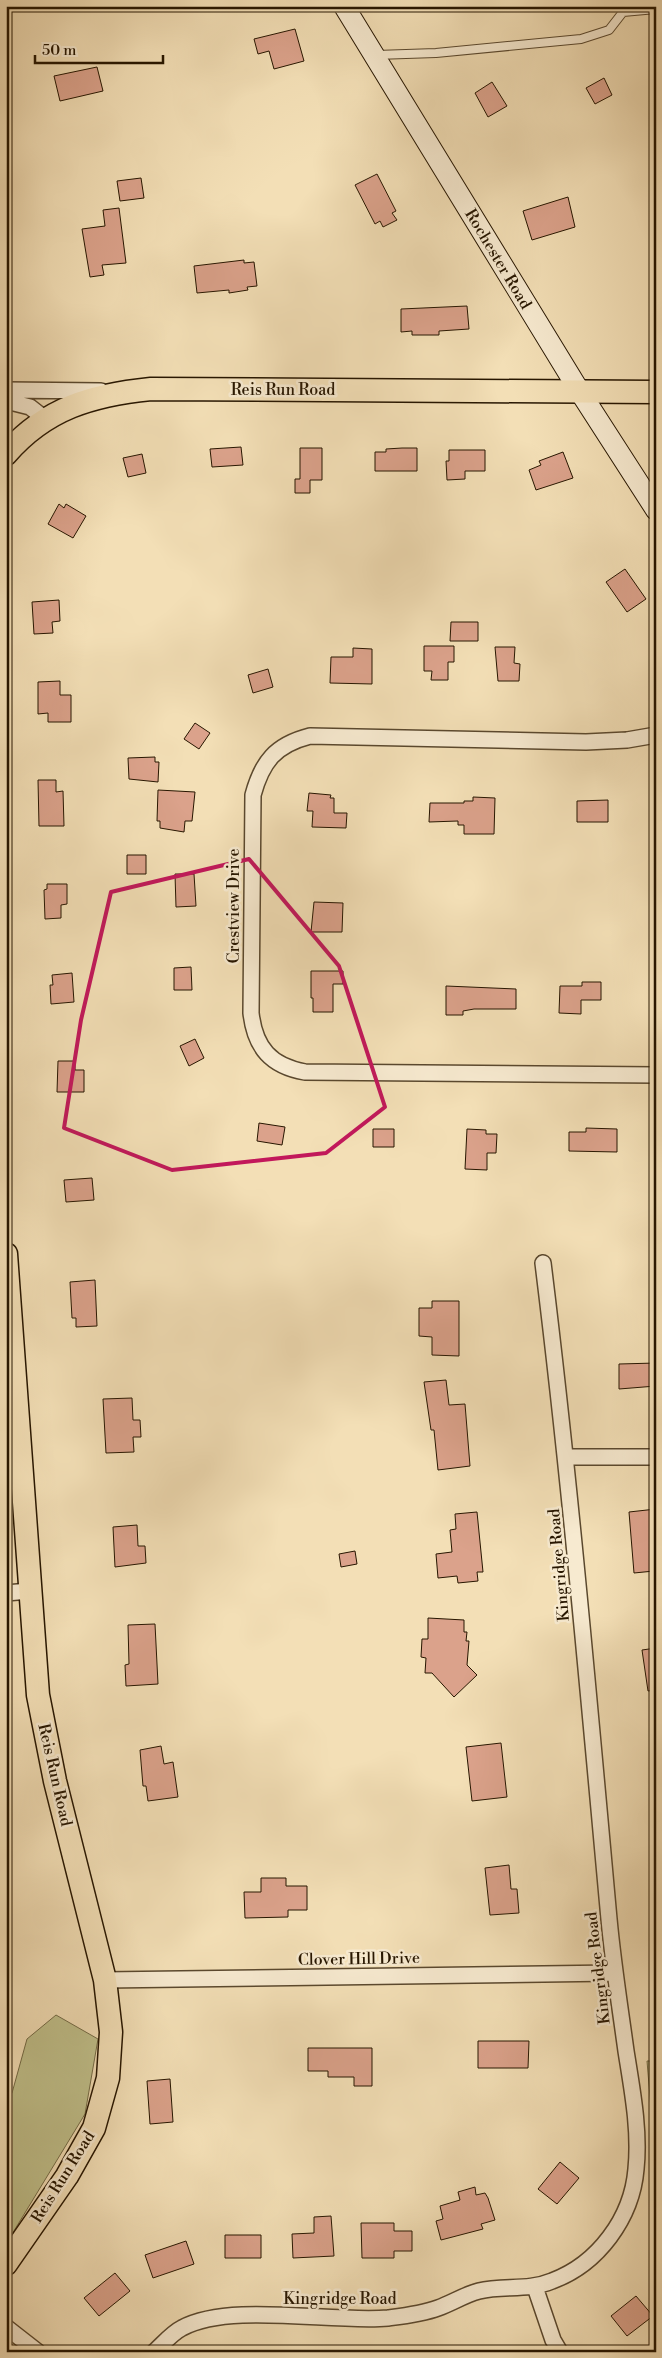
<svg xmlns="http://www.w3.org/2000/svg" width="662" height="2358" font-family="'Libre Bodoni',serif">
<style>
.green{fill:#c0c08b;stroke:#746b46}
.building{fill:#dba28b;stroke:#271600}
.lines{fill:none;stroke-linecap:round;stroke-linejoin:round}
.lane-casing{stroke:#5a482e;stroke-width:10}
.street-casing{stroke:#5a482e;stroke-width:18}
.secondary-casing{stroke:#271600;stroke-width:22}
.primary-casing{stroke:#271600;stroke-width:25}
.lane{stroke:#f7ead0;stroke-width:8}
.street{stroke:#f7ead0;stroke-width:15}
.secondary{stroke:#f7ead0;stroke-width:20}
.primary{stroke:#f3dfb6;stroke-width:22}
.marked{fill:none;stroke:#c2185b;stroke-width:4;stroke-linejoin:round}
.labels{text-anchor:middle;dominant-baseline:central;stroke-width:5;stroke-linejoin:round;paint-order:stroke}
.street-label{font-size:16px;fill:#271600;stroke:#f7ead0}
</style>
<rect width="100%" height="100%" fill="#f3dfb6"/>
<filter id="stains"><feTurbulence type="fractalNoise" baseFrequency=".004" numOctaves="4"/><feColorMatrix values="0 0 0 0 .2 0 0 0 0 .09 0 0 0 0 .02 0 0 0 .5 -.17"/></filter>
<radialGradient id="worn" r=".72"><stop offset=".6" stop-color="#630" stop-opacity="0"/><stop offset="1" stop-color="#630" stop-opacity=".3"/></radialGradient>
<path class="green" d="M56,2015L98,2039L85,2114L6,2244V2100L12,2093L27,2039Z
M647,2061H656V2169Z"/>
<path class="building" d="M295,29L304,61L274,69L269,51L258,54L254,39Z
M97,67L103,91L60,101L54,76Z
M604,78L612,95L595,104L586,88Z
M492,82L507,106L488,117L475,93Z
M377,174L396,211L392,213L397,220L383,227L380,221L375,224L355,185Z
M141,178L144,198L120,201L117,181Z
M568,197L575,227L532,240L523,211Z
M119,208L126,263L102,265L104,275L90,277L82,229L105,226L103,210Z
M244,260V263L254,262L257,286L247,287L248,290L229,293V290L197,293L194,266Z
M467,306L469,329L439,331V335H412V331L401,332V309Z
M241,447L243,465L212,467L210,449Z
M300,448H322V480H310V493H295V479H300Z
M402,448H417V471H375V452H386V449Z
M449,450H485V471H465V479L447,480L446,461H449Z
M563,452L573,478L536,490L529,470L541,465L539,461Z
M142,454L146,473L128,477L123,458Z
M59,504L64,508L66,504L86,516L73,538L48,524Z
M625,569L646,599L627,612L606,582Z
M59,600L60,621L52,622L53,633L34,634L32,602Z
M451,622H478V641H450Z
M424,646H454V662H448V680H431L432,671H424Z
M495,647H515L514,663L520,664L519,681H498Z
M353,648L372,649V684L330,683L331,657H353Z
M268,669L273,687L253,693L248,675Z
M60,681V695H71V722H48V713L38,714V682Z
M195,723L210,733L199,749L184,739Z
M155,757V762H159L158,782L129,779L128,758Z
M38,780H56V792L63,791L64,826H39Z
M158,790L195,792L192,821H185L184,832L160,828V821H157Z
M309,793L331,795L330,798H334V813H347L346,828L312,827L313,811H307Z
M473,797L495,798L494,834H464V825H458V821L429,822L430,803H464V801H473Z
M608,800V822H577V801Z
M127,855H146V874H127Z
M175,874H194L196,906L176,907Z
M47,884H67V904L61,905V918L45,919L44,890L47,889Z
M314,902L343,903L342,932H311Z
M191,967L192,990H174V968Z
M311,971H343V984H333V1012H313V998H311Z
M72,973L74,1002L51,1004L50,985H53L52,975Z
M582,982H601V1000H581V1014L559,1013L560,986H582Z
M446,986L516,989V1009H474L463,1011V1015H446Z
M195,1039L204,1058L189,1066L180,1046Z
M58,1061H75V1070H84V1092H57Z
M259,1123L285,1127L282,1145L257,1141Z
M586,1128L617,1129V1152L569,1151V1132H586Z
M373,1129H394V1147H373Z
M467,1129L486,1130V1134H497L496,1153H487V1170L465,1169Z
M92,1178L94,1200L66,1202L64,1180Z
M95,1280L97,1326L76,1327V1318H72L70,1282Z
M432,1301H459V1356L432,1355V1337L419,1336V1308H432Z
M656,1363V1386L619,1389V1364Z
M446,1380L449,1405L465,1404L470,1466L438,1470L434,1430H431L424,1382Z
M132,1398L133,1420H140L141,1437H133L134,1452L106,1453L103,1399Z
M656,1509V1561H653L654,1571L634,1573L629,1512Z
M477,1512L483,1572H477L478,1581L458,1583L457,1576L438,1578L436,1554L452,1552L450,1530L456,1529L455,1514Z
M137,1525L138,1546H145L146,1563L115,1567L113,1527Z
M355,1551L357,1564L341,1567L339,1554Z
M428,1618L464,1620V1632H467L466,1641H469L467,1665L477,1675L454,1697L432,1673H425L426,1658L421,1657L422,1639H428Z
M155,1624L158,1684L126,1686L125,1665L129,1664L128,1625Z
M656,1648V1690L648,1691L642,1650Z
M501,1743L507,1797L472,1801L466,1747Z
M161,1746L164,1764L173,1762L178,1797L148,1801L146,1786H143L140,1750Z
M509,1865L511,1889H517L519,1913L490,1915L485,1868Z
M261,1878H286V1886H307V1910H288V1917L245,1918L244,1892H261Z
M478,2041H529L528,2068H478Z
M308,2048H372V2086H354V2077H328V2071H308Z
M170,2079L173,2122L150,2124L147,2081Z
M560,2162L579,2178L557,2204L538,2189Z
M475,2187L476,2195L485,2193L488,2198L495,2220L481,2224L483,2229L441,2240L436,2221L443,2219L440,2206L460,2200L458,2192Z
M331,2216L334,2256L293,2258L292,2234L314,2233V2217Z
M361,2223H394V2231H412V2251H394V2258H362Z
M225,2235H261V2258H225Z
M186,2241L194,2264L153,2278L145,2255Z
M115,2273L130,2291L99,2316L84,2298Z
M636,2296L653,2316L627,2336L611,2316Z"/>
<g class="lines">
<defs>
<path id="lane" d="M376,55L436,53L581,39L609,30L623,12L656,9"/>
<path id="street" d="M6,390L101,391
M6,401L30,407L44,418
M656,735L627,740L586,742L310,736C275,745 262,762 253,795L251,1013C255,1048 271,1066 305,1072L656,1075
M566,1457H656
M6,1593L29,1591
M105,1980L614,1973
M535,2287L553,2340L560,2352
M6,2327L38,2352
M154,2352C163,2344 172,2333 182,2328C230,2302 331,2323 388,2318C404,2316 422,2314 438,2308C452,2303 464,2295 479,2291C503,2285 528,2291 552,2281C598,2264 632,2218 636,2169C640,2130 632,2089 626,2051C620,2007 613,1963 609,1919C589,1700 570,1481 543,1263"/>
<path id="secondary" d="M344,6L580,392L656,510"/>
<path id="primary" d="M6,454C46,408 92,395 151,389L656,392
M6,1254L38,1695L55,1781L105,1980L111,2032L108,2078L94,2128L67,2176L6,2264"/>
</defs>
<use href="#lane" class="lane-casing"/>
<use href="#street" class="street-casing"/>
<use href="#secondary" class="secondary-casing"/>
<use href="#primary" class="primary-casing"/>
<use href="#lane" class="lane"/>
<use href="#street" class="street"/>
<use href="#secondary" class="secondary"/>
<use href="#primary" class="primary"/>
</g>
<path class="marked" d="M249,859L339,966L385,1107L326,1153L172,1170L64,1128L81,1020L111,892Z"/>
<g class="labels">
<g class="street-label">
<text transform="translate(498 259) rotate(59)">Rochester Road</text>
<text x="283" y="390">Reis Run Road</text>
<text transform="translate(234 906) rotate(-90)">Crestview Drive</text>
<text transform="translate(559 1565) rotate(-95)">Kingridge Road</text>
<text transform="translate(55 1775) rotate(77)">Reis Run Road</text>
<text transform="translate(359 1959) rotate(-1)">Clover Hill Drive</text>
<text transform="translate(598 1968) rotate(-97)">Kingridge Road</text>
<text transform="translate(63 2177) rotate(-58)">Reis Run Road</text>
<text x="340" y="2299">Kingridge Road</text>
</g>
</g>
<rect width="662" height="2358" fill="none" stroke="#f3dfb6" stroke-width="25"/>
<rect x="8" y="8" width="647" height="2343" fill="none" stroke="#271600" stroke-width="2.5"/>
<rect x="12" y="12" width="637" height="2333" fill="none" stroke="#271600"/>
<path d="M35 55v8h128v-8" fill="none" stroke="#271600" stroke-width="2.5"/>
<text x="42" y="55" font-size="15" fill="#271600" stroke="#f7ead0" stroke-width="4" paint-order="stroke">50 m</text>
<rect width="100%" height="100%" filter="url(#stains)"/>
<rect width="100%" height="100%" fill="url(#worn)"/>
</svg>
